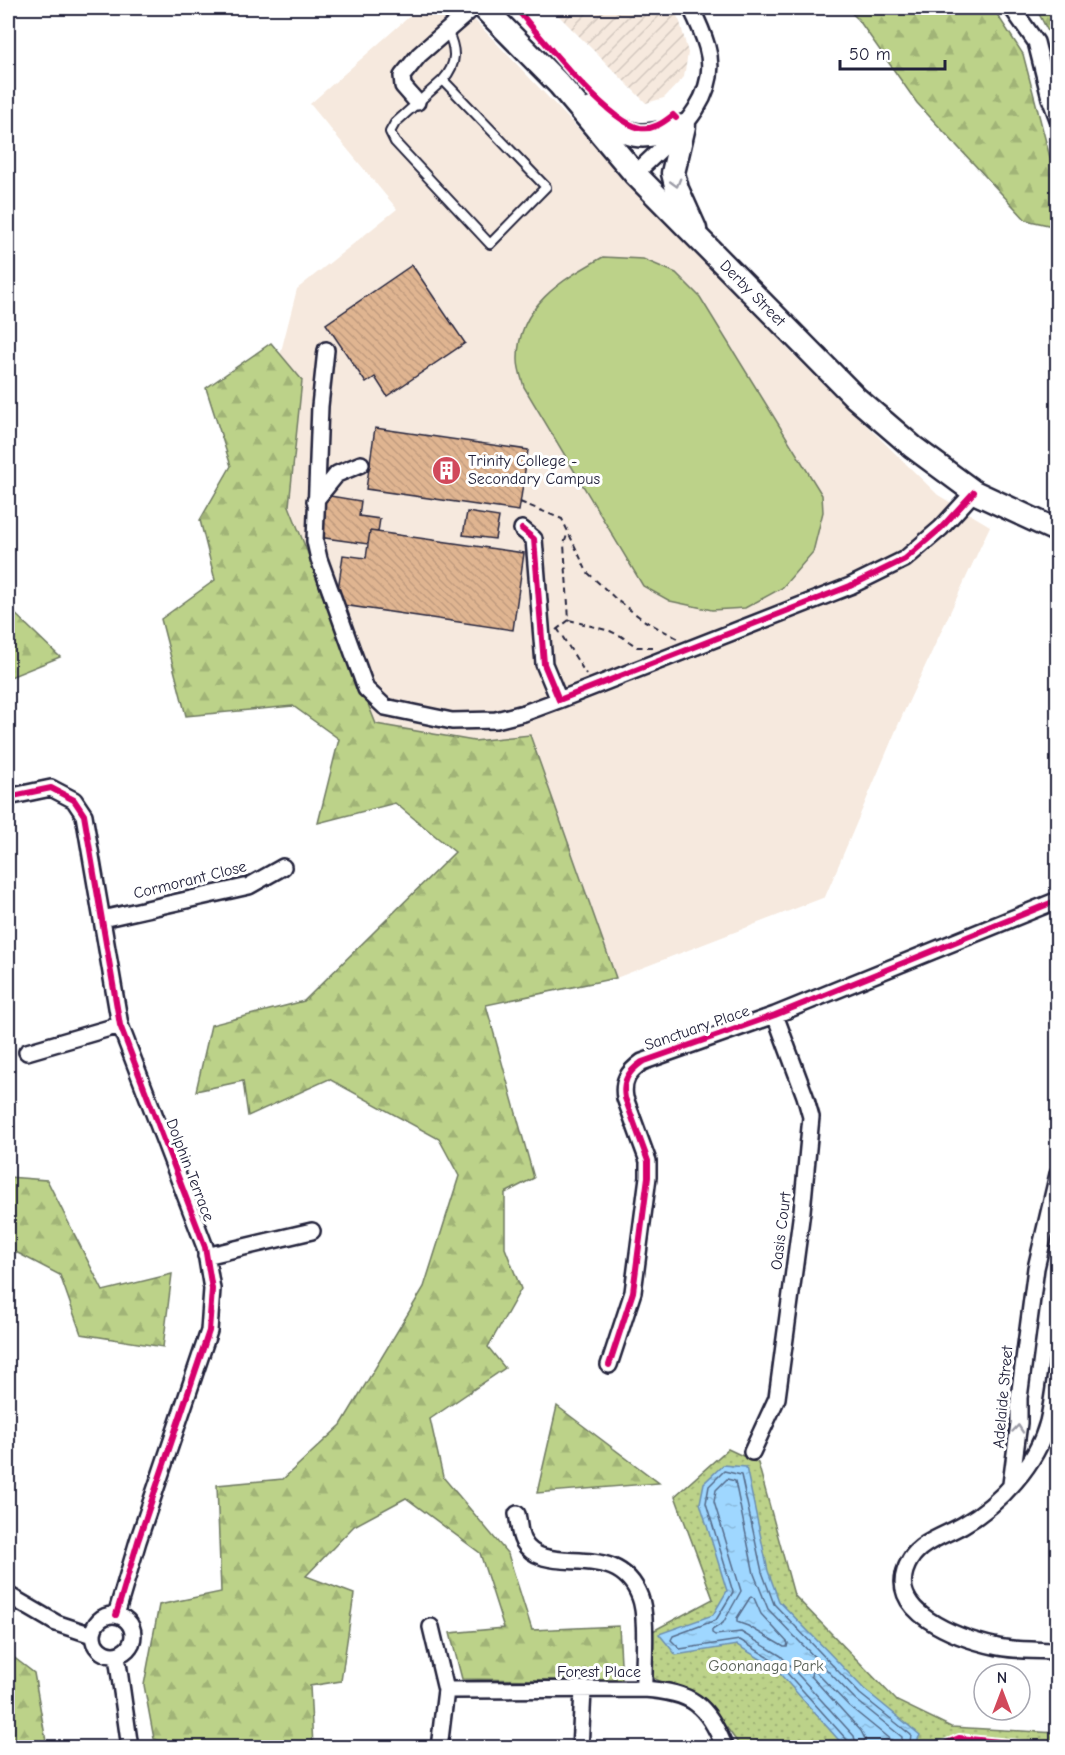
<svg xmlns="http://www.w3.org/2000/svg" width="1065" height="1755" font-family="'Comic Neue',sans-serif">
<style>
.built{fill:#f6e9de}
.industrial{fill:url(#industrial-furrows)}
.green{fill:url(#green-dots);stroke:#6f7a62;stroke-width:1.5}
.forest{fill:url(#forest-firs);stroke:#6f7a62;stroke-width:1.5}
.pitch{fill:#bcd289;stroke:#6f7a62;stroke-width:1.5}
.water{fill:url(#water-ripples);stroke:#6d8fb1;stroke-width:1.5}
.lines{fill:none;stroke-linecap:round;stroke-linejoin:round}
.shore{stroke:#546a89;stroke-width:1.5}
.building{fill:url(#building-back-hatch);stroke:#22223b;stroke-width:1.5}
.service-casing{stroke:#22223b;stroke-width:12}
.minor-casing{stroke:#22223b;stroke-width:20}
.secondary-casing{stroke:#22223b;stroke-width:27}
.path{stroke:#22223b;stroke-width:2;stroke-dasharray:6 4.5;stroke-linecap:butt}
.service{stroke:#fff;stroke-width:8}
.minor{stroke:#fff;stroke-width:15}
.secondary{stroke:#fff;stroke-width:22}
.cycleway-casing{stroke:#fff;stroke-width:10}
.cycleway{stroke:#d6006c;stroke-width:6}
.oneway{stroke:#9c9ca7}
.labels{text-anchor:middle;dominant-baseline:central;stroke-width:6;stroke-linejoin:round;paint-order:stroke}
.street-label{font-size:16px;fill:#22223b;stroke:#fff}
.poi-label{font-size:16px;fill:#22223b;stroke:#fff;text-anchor:start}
.park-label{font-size:16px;fill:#586056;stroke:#fff}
</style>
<defs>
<pattern id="industrial-furrows" width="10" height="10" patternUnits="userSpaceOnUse" patternTransform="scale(1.5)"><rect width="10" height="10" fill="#f6e9de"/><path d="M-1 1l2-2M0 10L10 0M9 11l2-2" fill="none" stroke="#d3c8bf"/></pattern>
<pattern id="green-dots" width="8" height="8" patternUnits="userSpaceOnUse" patternTransform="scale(1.5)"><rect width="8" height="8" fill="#bcd289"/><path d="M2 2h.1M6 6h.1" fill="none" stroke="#a1b477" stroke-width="1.8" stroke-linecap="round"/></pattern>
<pattern id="forest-firs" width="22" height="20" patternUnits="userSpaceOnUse" patternTransform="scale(1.5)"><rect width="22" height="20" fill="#bcd289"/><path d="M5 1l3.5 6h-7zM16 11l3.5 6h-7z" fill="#a1b477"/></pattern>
<pattern id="water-ripples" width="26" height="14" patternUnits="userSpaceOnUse" patternTransform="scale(1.5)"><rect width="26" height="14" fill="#9fd7ff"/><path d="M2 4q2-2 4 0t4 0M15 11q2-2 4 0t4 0" fill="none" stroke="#89b8db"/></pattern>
<pattern id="building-back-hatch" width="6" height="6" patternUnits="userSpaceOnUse" patternTransform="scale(1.5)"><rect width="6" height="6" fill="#e0b591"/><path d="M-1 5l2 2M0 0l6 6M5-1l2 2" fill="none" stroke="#c09b7e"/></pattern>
</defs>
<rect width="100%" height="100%" fill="#fff"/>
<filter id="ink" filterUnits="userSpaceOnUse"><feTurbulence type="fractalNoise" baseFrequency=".0167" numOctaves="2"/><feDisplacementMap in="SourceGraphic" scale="12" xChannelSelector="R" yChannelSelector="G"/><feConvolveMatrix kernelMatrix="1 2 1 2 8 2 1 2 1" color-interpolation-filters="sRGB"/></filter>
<g filter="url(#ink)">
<path class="built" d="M419,8H463L793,354L938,495L990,526L902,716L825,897L616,978L357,725L255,453L297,289L397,209L310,104Z"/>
<path class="industrial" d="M551,8H673L680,22L688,53L684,77L664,98L646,103Z"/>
<path class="green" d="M728,1449L758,1463L794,1595L897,1701L951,1727L1057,1733V1747H741C730,1733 713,1706 699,1695C685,1685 664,1687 651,1676V1632L713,1599L675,1496Z"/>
<path class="forest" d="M846,8H993L1023,54L1052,165L1057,167V227L1026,220L917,103L858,19Z
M1036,8H1057V49Z
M271,343L302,380L289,506L376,724L474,741L530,735L616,978L486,1005L534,1178L505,1193V1248L521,1289L488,1347L505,1368L430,1419L443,1477L508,1554L532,1630L619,1626L622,1681L462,1679L450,1633L504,1628L480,1553L406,1498L354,1526L306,1576L354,1594L341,1681L310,1686L313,1747H189L154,1739L144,1685L159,1605L221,1592L217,1485L283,1479L341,1425L424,1287L459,1176L439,1139L329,1079L248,1116L243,1081L196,1091L211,1025L304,1001L455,852L395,803L318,823L339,739L293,706L186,716L161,619L215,580L200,520L231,466L206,388Z
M8,607L60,657L8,678Z
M8,1177L47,1180L103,1291L172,1274L163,1347L81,1334L60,1275L8,1248Z
M557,1406L659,1483L537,1493Z
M8,1653L34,1673L47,1747H8Z"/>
<path class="pitch" d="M603,257L643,259L676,273L700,297L822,495L823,512L813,552L782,588L745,608L712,610L670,601L643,586L524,387C522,379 518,369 518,360C517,306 562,280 603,257Z"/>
<path class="water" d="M723,1465L746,1467L768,1571L779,1601L864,1689L920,1735L914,1747H845L774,1667L737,1645L676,1655L659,1634L713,1615L727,1591L700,1503L704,1483Z
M959,1738L1029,1745H1057V1747H935Z"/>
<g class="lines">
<path class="shore" d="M751,1596L754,1598L761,1614L788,1643L787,1647H784L748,1626L737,1622V1618Z
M849,1748L848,1741L778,1663L740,1640L680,1649L671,1640L673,1636L716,1620L733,1592L706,1503L709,1486L724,1471L741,1475L762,1572L774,1604L860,1694L911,1735L909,1748
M857,1748L854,1736L781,1656L741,1632L715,1635L712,1633V1630L723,1623L741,1591L714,1502L716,1490L727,1479L735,1481L754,1574L768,1609L855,1699L902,1737L901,1748
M866,1748L865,1739L861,1731L811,1676L812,1671L816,1672L849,1706L892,1741V1748"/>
</g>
<path class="building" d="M412,265L465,343L387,396L375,377L366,383L326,324Z
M375,428L528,450L519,511L366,489Z
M324,495L361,501L359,516L380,519L378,532L370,531L368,544L318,537Z
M467,512L499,517L495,539L463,535Z
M370,531L524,553L513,630L336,604L343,555L366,558Z"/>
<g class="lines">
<defs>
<path id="service" d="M443,80L395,123L390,132L395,142L490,244L546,187L443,80C458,63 456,49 447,30"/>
<path id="minor" d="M1012,8L1036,42L1050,98L1058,119
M417,102L403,86L402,76L419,55L473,8
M635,174C669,140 723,101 707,47C703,33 697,20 691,8
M326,350L320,406L315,541L319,559L366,689L385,707L452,721L496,720L524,713L559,700
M315,501L337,474L361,464
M522,529L534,539L544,664L559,700L850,586L905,559L941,528L974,492
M8,797L51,788L74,800L84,815L120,1025L205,1247L212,1289L209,1331L138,1541L116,1615
M102,919L249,886L283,867
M27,1052L120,1025
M206,1256L312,1231
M1058,1359C1055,1379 1053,1401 1048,1422C1037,1464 1000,1504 963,1525C946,1535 920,1542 910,1560C879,1612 961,1639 998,1647C1018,1651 1038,1650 1058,1651
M609,1365L633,1292L648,1177V1161L625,1098C622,1081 628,1072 642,1062L775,1015L1058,900
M752,1452L777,1398L802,1211L811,1117L805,1096L775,1015
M1011,1484L1019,1423V1398L1036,1268L1058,1174
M517,1514C519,1522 519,1534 523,1541C545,1581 617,1536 640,1597C648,1617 643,1666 644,1689
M8,1595L56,1623L92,1635
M93 1635a20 20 0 1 1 40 0a20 20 0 1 1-40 0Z
M431,1627L446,1690L439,1748
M117,1656L130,1748
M446,1690L644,1689C693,1693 706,1703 725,1748
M580,1748L583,1691"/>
<g id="secondary">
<path id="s1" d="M484,8L559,84L635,174L856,398L913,447L974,492L1058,531"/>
<path d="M592,109C631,139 636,142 684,126L673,173L677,189L695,229"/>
</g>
</defs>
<use href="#service" class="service-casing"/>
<use href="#minor" class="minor-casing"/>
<use href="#secondary" class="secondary-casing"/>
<path class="path" d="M520,502L562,519L587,572L618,601L645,621L677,638
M569,620L610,631L621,636L637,647H653
M557,628L586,674
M556,630L569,620L564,544L567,535"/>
<use href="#service" class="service"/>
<use href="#minor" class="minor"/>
<use href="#secondary" class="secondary"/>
<defs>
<path id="cycleway" d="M516,8C539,35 607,122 640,128C653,130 663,123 673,115L676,118
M522,529L534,539L544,664L559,700L850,586L905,559L941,528L974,492
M8,797L51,788L74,800L84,815L120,1025L205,1247L212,1289L209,1331L138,1541L116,1615
M609,1365L633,1292L648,1177V1161L625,1098C622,1081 628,1072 642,1062L775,1015L1058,900
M935,1748L959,1738L1029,1745H1058"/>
</defs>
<use href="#cycleway" class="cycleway-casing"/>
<use href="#cycleway" class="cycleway"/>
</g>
<defs><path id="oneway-chevron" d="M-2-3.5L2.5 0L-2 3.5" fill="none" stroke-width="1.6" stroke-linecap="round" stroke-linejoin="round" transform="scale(1.5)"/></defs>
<g class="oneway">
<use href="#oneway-chevron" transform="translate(676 183) rotate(74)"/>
<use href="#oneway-chevron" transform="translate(1018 1429) rotate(-85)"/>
</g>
</g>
<defs>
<symbol id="building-disc" viewBox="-11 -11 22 22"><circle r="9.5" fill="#d1495b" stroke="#fff"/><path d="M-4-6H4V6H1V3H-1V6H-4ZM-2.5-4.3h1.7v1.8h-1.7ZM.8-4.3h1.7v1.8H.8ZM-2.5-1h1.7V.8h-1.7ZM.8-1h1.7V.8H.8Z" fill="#fff"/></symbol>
</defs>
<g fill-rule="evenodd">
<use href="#building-disc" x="430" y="454" width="33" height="33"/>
</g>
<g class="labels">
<g class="street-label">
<text stroke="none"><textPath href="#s1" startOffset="392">Derby Street</textPath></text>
<text transform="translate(190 880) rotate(-14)">Cormorant Close</text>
<text transform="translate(697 1028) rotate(-19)">Sanctuary Place</text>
<text transform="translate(190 1170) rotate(69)">Dolphin Terrace</text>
<text transform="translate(781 1231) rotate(-83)">Oasis Court</text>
<text transform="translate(1003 1397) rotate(-85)">Adelaide Street</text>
<text x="599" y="1672">Forest Place</text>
</g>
<g class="poi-label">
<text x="468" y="461">Trinity College -<tspan x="468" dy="18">Secondary Campus</tspan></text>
</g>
<g class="park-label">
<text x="766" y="1666">Goonanaga Park</text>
</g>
</g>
<rect width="1065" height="1755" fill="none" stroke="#fff" stroke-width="30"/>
<rect x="15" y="15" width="1035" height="1725" fill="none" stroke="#22223b" stroke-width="2" filter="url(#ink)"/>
<g transform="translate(1002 1692)"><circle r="28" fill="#ffffff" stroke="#a7a7b1" stroke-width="1.5"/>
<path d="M0-4.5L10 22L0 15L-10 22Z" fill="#d1495b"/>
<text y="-9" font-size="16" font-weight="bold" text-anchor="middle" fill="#22223b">N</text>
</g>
<path d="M840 60v9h105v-9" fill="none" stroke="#22223b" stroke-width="3"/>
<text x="849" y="60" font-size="18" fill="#22223b" stroke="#ffffff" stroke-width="4.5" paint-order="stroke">50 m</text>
</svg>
